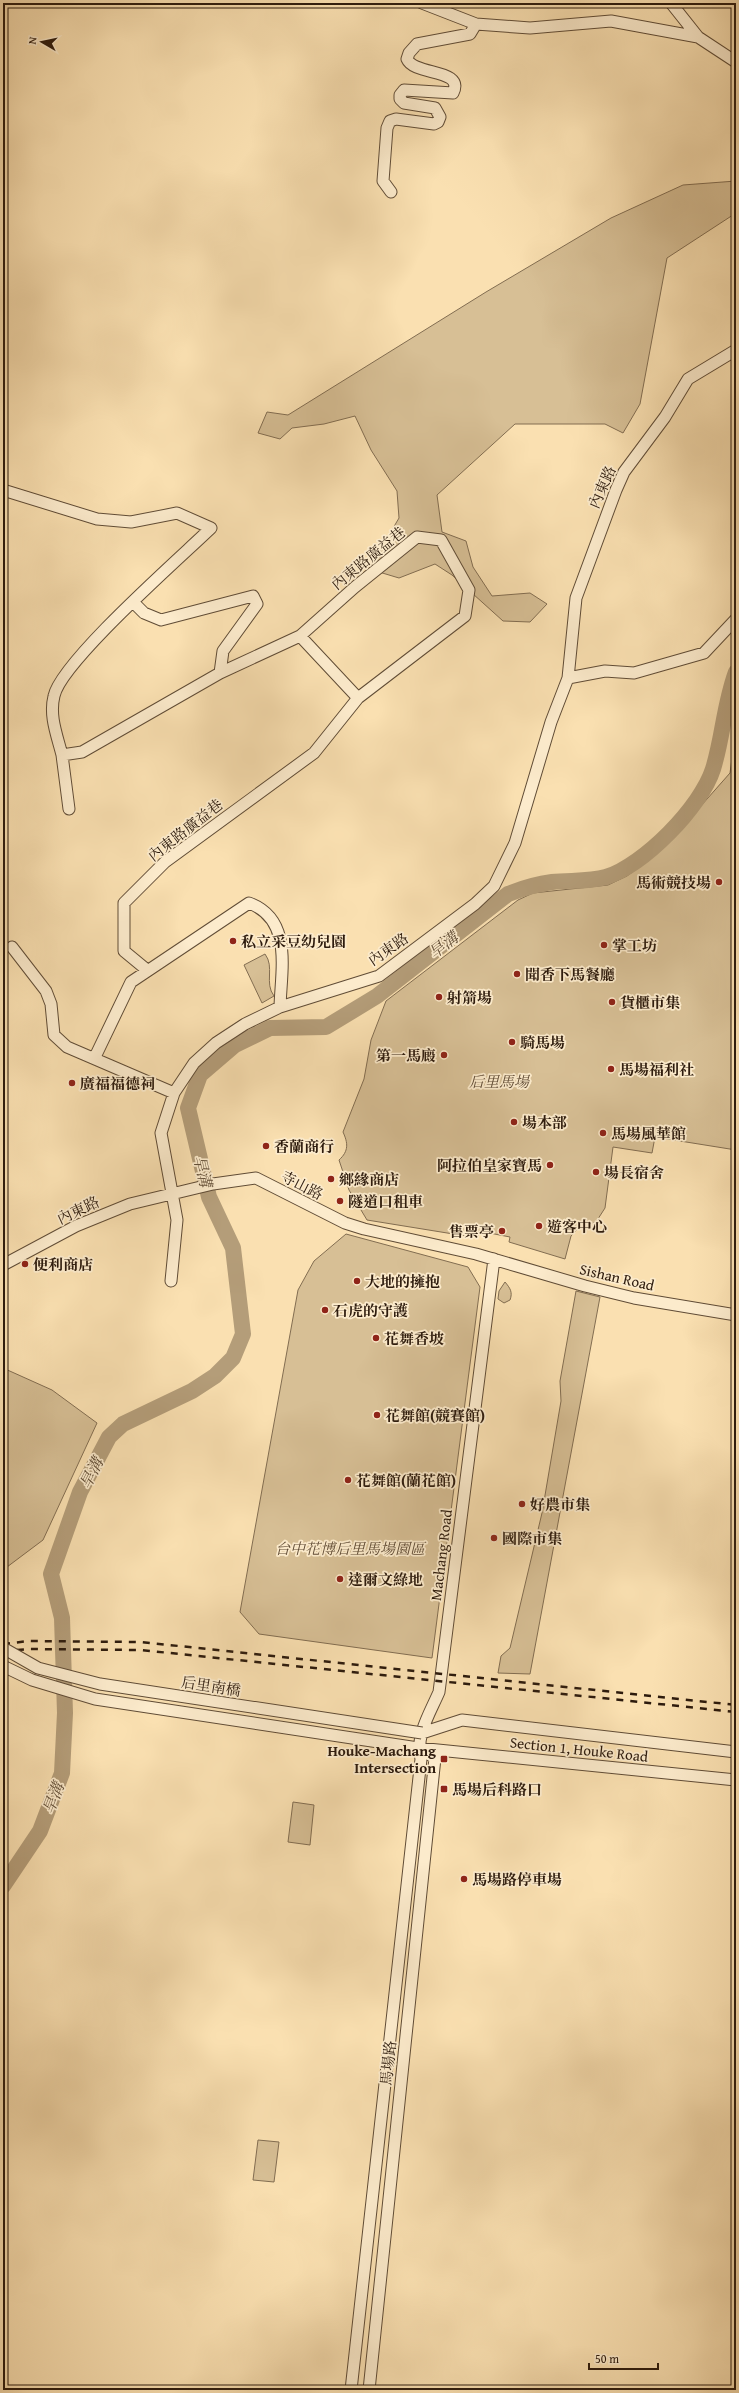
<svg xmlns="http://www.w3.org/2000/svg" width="739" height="2393" font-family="'Gentium Book Plus','Noto Serif TC',serif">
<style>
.green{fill:#d7bf95;stroke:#826d51}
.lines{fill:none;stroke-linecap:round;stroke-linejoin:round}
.river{stroke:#b49d79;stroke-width:16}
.minor-casing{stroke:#604c36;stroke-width:13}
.minor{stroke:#fcebcc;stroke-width:11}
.rail{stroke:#2d1b0d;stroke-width:2.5;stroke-dasharray:7 7;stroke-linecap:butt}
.minor-bridge-casing{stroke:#604c36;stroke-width:13;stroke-linecap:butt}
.minor-bridge{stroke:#fcebcc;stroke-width:11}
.poi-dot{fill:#8f2418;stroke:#fcebcc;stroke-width:1.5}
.labels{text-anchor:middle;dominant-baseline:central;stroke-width:3.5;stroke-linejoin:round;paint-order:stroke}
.street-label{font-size:15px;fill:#2d1b0d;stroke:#fcebcc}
.poi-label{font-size:15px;font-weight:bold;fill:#2d1b0d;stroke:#fcebcc;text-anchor:start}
.park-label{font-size:15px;font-style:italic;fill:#604c36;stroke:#fcebcc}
.water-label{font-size:16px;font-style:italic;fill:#634f38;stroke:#fcebcc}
</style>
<rect width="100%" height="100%" fill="#fae0b1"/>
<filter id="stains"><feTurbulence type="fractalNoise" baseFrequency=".005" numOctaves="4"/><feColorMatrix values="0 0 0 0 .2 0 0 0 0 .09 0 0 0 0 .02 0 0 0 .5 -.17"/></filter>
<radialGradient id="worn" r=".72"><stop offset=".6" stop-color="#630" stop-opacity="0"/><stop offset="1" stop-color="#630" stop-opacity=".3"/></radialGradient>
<path class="green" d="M736,181V213L667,258L640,404L623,433L605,424H515L437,495L442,532L466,541L473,567L492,596L530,593L547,604L530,622L503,621L452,575L435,564L399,578L369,569L399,518L397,491L371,450L355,416L324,424L292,428L280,439L258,433L267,412L288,415L486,292L611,218L683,185Z
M736,729V1150L655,1137L652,1153L613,1147L605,1208L596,1222L580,1226L571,1236L565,1259L509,1242L510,1237L479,1231L478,1238L367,1220L349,1190L339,1160C349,1151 348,1143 343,1132L364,1079L371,1040L386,1001L518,900L533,893L608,885L627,876L650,859L669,842L730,773Z
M265,954C275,967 264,983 274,996L262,1003L244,965Z
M346,1234L468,1267L480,1287L432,1658L259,1634L240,1612L298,1290L314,1261Z
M505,1282C510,1288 513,1292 510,1300L504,1303L498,1299L499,1291Z
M576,1291L600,1297L530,1674L498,1673L501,1656L510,1648L542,1513L561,1401L560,1381Z
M3,1368L52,1390L97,1423L43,1540L3,1570Z
M293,1802L314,1805L310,1845L288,1842Z
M258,2140L279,2142L274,2182L253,2180Z"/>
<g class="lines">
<path class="river" d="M3,1886L40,1831L62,1773L65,1713L62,1618L51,1574L80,1492L109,1437L123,1424L192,1391L215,1376L233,1358L243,1334L233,1248L209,1197L188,1108L200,1075L235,1045L270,1028L326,1027L377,996L508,894C523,888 537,884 552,882C570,880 589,882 606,877C644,865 701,807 713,769C723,737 724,704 736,672"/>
<defs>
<path id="minor" d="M422,3L476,24L530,28L611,21L698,37L736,62
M671,3L698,37
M391,192L383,181L387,128L390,121L396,119L434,124L438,122L440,117L435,108L404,103L400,99V95L404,90L453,93C465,68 414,76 407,59L409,53L417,44L470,34L476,24
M3,490L97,519L131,522L177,513L211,528C181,557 61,662 54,696C49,716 57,735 62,755L82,752L220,673L300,636L355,587L417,537L441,540L469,590L465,616L358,698L314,753L165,862L124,903V951L147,970
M133,602L144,613L161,620L253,596L257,604L223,651L220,673
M300,636L358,698
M568,678L605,671L634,673L704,653L736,619
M62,755L69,809
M12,947L46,991L51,1004L54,1035L67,1047L174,1093
M95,1057L131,982L249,903C293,919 281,970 280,1007
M3,1265L76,1226L130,1204L213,1184L256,1178L345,1223L364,1229L476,1254L585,1286L634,1298L736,1315
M171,1281L177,1220L161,1133L174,1093L194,1063L216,1043L245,1024L280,1007L379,976L475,904L494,886L515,843L551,722L568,678L576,598L616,490L624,472L665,417L688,379L736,350
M3,1666L32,1680L95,1699L418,1748L736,1780
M422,1733L462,1720L736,1752
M351,2390L421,1759C415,1736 430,1713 439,1692L494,1259
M369,2390L435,1758L423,1751"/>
</defs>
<use href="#minor" class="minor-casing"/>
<use href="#minor" class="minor"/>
<path class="rail" d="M3,1644L29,1641L141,1642L736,1705
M3,1651L30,1649L141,1650L736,1712"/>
<defs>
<path id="minor-bridge" d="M3,1648L38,1668L100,1684L422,1733"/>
</defs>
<use href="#minor-bridge" class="minor-bridge-casing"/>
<use href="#minor-bridge" class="minor-bridge"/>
</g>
<g class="poi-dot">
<circle cx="719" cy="882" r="4"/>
<circle cx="233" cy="941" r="4"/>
<circle cx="604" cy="945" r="4"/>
<circle cx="517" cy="974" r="4"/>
<circle cx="439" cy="997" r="4"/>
<circle cx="612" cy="1002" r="4"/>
<circle cx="512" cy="1042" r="4"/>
<circle cx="444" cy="1055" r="4"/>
<circle cx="611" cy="1069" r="4"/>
<circle cx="72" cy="1083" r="4"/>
<circle cx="514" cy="1122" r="4"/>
<circle cx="603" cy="1133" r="4"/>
<circle cx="266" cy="1146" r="4"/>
<circle cx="550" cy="1165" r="4"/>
<circle cx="596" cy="1172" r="4"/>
<circle cx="331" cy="1179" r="4"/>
<circle cx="340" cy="1201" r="4"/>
<circle cx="539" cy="1226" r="4"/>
<circle cx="502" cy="1231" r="4"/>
<circle cx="25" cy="1264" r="4"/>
<circle cx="357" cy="1281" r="4"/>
<circle cx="325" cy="1310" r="4"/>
<circle cx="376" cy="1338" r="4"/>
<circle cx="377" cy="1415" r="4"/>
<circle cx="348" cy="1480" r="4"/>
<circle cx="522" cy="1504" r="4"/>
<circle cx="494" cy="1538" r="4"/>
<circle cx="340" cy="1579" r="4"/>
<rect x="440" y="1755" width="8" height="8" rx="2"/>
<rect x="440" y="1785" width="8" height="8" rx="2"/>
<circle cx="464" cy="1879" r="4"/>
</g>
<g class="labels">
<g class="street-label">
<text transform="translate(602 487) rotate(-66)">內東路</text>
<text transform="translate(368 558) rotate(-39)">內東路廣益巷</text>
<text transform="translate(185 830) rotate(-38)">內東路廣益巷</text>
<text transform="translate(388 949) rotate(-34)">內東路</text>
<text transform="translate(302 1185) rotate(27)">寺山路</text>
<text transform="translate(78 1210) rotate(-25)">內東路</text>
<text transform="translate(617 1277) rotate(13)">Sishan Road</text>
<text transform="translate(441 1555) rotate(-83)">Machang Road</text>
<text transform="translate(211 1686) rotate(9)">后里南橋</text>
<text transform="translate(579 1749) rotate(6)">Section 1, Houke Road</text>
<text transform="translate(388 2063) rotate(-84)">馬場路</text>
</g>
<g class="poi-label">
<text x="711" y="882" text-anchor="end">馬術競技場</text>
<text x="241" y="941">私立采豆幼兒園</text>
<text x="612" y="945">掌工坊</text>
<text x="525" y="974">聞香下馬餐廳</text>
<text x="447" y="997">射箭場</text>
<text x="620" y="1002">貨櫃市集</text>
<text x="520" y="1042">騎馬場</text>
<text x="436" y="1055" text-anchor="end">第一馬廄</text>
<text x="619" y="1069">馬場福利社</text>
<text x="80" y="1083">廣福福德祠</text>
<text x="522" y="1122">場本部</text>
<text x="611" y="1133">馬場風華館</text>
<text x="274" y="1146">香蘭商行</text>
<text x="542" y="1165" text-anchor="end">阿拉伯皇家寶馬</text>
<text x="604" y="1172">場長宿舍</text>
<text x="339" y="1179">鄉緣商店</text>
<text x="348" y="1201">隧道口租車</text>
<text x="547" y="1226">遊客中心</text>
<text x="494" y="1231" text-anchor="end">售票亭</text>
<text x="33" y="1264">便利商店</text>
<text x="365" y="1281">大地的擁抱</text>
<text x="333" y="1310">石虎的守護</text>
<text x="384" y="1338">花舞香坡</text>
<text x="385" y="1415">花舞館(競賽館)</text>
<text x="356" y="1480">花舞館(蘭花館)</text>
<text x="530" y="1504">好農市集</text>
<text x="502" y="1538">國際市集</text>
<text x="348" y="1579">達爾文綠地</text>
<text x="436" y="1750" text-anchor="end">Houke-Machang<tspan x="436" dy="17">Intersection</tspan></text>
<text x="452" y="1789">馬場后科路口</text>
<text x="472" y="1879">馬場路停車場</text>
</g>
<g class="park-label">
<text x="499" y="1081">后里馬場</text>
<text x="350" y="1548">台中花博后里馬場園區</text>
</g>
<g class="water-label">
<text transform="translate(443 945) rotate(-38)">旱溝</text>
<text transform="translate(203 1171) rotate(77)">旱溝</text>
<text transform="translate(91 1473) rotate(-63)">旱溝</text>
<text transform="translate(53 1798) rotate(-69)">旱溝</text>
</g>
</g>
<rect width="739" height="2393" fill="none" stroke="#fae0b1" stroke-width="16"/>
<rect x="4" y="4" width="731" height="2385" fill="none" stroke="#2d1b0d" stroke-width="2"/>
<rect x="8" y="8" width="723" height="2377" fill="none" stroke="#2d1b0d"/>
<g transform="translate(42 42) rotate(279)" stroke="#fcebcc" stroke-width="3" paint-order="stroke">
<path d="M0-3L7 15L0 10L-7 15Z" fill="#2d1b0d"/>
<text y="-6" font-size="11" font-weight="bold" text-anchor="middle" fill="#2d1b0d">N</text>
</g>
<path d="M589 2363v6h69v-6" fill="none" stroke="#2d1b0d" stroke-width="2"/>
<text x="595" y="2363" font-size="12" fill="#2d1b0d" stroke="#fcebcc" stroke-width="3" paint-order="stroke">50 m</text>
<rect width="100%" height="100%" filter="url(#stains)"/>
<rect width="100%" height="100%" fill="url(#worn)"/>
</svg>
